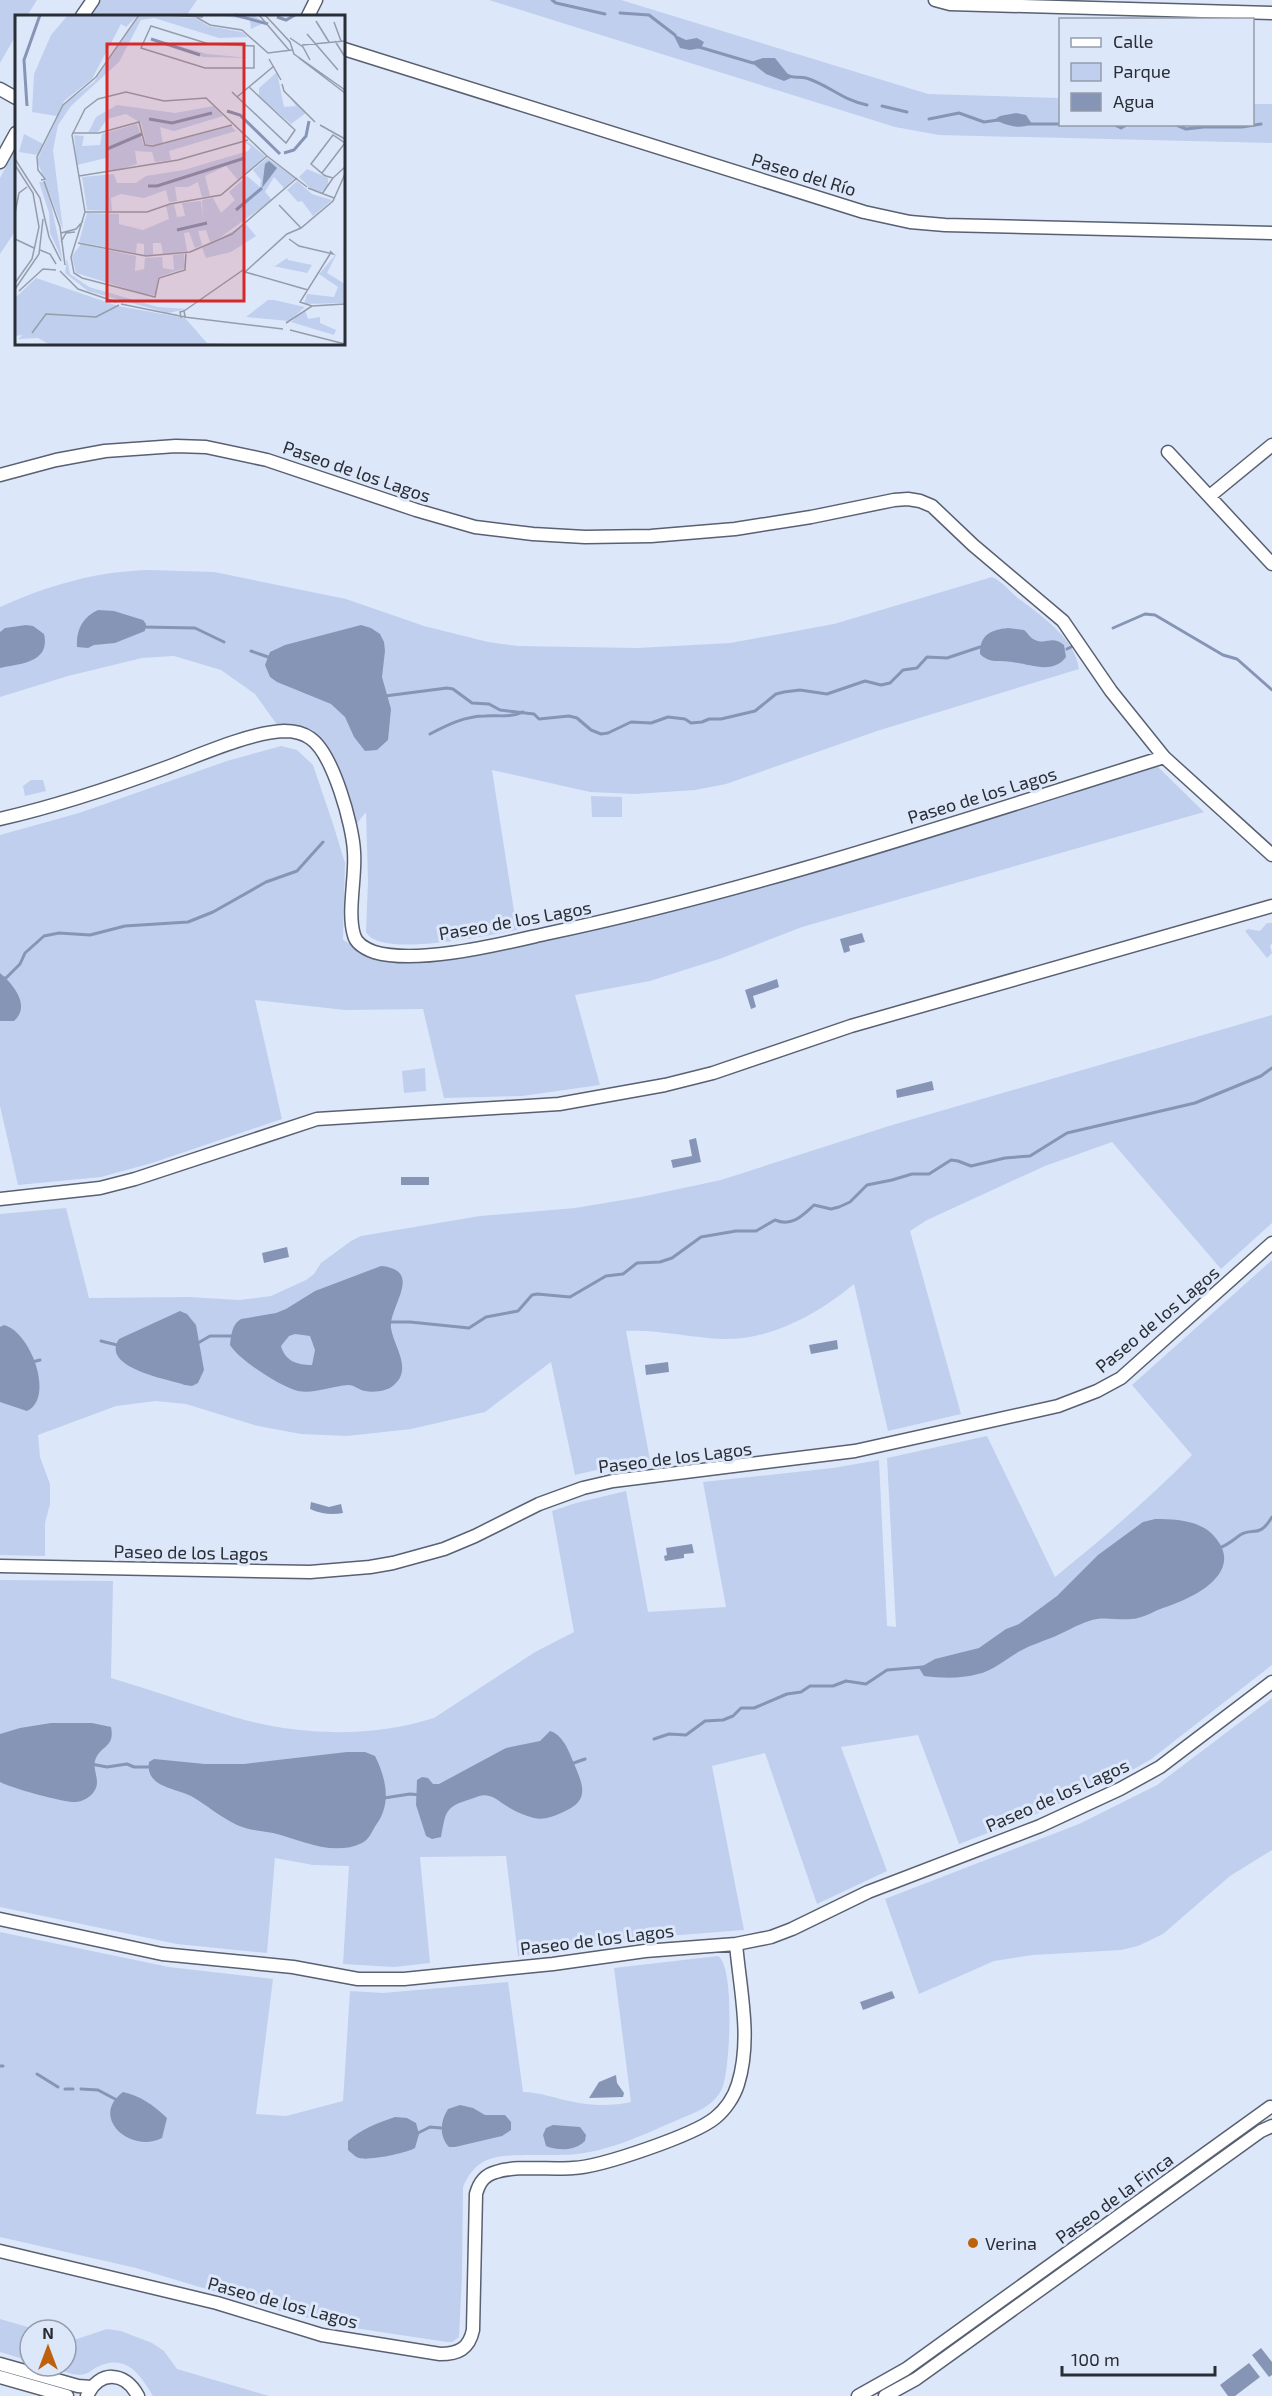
<svg xmlns="http://www.w3.org/2000/svg" width="1272" height="2396" font-family="'Exo 2',sans-serif">
<style>
.green{fill:#c0cfee}
.water{fill:#8695b5;fill-rule:evenodd}
.lines{fill:none;stroke-linecap:round;stroke-linejoin:round}
.stream{stroke:#8695b5;stroke-width:3}
.minor-casing{stroke:#586071;stroke-width:15}
.minor{stroke:#fff;stroke-width:12}
.poi-dot{fill:#bd610c;stroke:#dde7fa;stroke-width:2}
.labels{text-anchor:middle;dominant-baseline:central;stroke-width:6;stroke-linejoin:round;paint-order:stroke}
.street-label{font-size:18px;fill:#292d34;stroke:#dde7fa}
.poi-label{font-size:18px;fill:#292d34;stroke:#dde7fa;text-anchor:start}
.inset-river{fill:none;stroke:#8695b5;stroke-width:3}
.inset-road{fill:none;stroke:#959dab;stroke-width:1.5}
.view{fill:#d62828;fill-opacity:0.15;stroke:#d62828;stroke-width:3}
.inset-edge{fill:none;stroke:#292d34;stroke-width:3}
</style>
<rect width="100%" height="100%" fill="#dde7fa"/>
<path class="green" d="M0,0H37L27,16H16V35L0,63Z
M101,0H197L186,16H89Z
M489,0H621L928,94L1060,98V124H1252L1253,104H1272V143L939,135L895,127Z
M16,148V230L0,254V178Z
M151,570L214,572L346,599L424,626L488,642L518,646L637,648L730,643L834,624L992,577C1004,582 1011,594 1022,601C1044,618 1075,639 1079,669L877,731L726,784L695,790L635,794L590,792L492,770L517,930C490,935 380,959 366,932L368,881L366,812L354,827L320,741L278,726L255,694L221,670L174,656L142,658L68,676L0,697V607C49,585 97,571 151,570Z
M281,746L297,750L313,765L333,824L345,863L343,940L372,956L540,940L640,919L743,892L1155,764L1204,812L802,927L722,958L650,981L575,995L600,1085L522,1096L444,1098L423,1009L345,1010L255,1000L282,1119L152,1163L101,1177L18,1185L0,1106V835L79,813L227,761Z
M31,780H43L46,791L25,796L23,786Z
M591,796L622,797V817H592Z
M1267,923H1272V943L1270,946L1272,953L1267,958L1245,931L1248,929L1260,931Z
M1272,1015V1223L1221,1269L1112,1142L1045,1166L927,1220L910,1231L961,1414L888,1431L854,1284C818,1314 771,1340 723,1339C690,1338 659,1329 626,1331L650,1460L614,1466L575,1475L551,1362L485,1412L411,1429L347,1436L301,1434L258,1426L186,1404L156,1401L116,1406L38,1435L40,1457L50,1484V1504L45,1523V1556L0,1555V1214L66,1208L89,1298L189,1297L239,1300L271,1296L306,1280L314,1274L321,1263L351,1241L361,1236L480,1216L575,1208L641,1197L721,1180L889,1126Z
M425,1068L426,1091L404,1093L402,1071Z
M1272,1260V1665L1150,1760L1134,1769L1030,1817L959,1844L918,1735L841,1747L887,1871L817,1904L765,1753L712,1766L744,1930L667,1936L518,1956L506,1856L420,1857L430,1963L394,1967L343,1964L349,1866L313,1865L275,1858L267,1953L177,1944L0,1907V1580L113,1581L111,1678C152,1690 193,1705 234,1717C297,1736 371,1738 434,1718L535,1652L574,1632L552,1511L576,1503L626,1491L648,1612L726,1607L703,1482L833,1468L879,1460L887,1626L896,1627L887,1458L987,1436L1055,1577C1103,1538 1149,1499 1192,1455L1132,1385Z
M1272,1698V1850L1230,1876L1163,1934L1138,1946L1121,1950L1033,1955L994,1961L919,1994L885,1899L1079,1824L1157,1785Z
M0,1932L169,1967L273,1979L256,2114L286,2116L343,2101L350,1991L383,1993L508,1982L523,2092C540,2092 557,2099 574,2102C592,2106 614,2106 631,2102L614,1968L718,1956C735,1966 730,2066 723,2086C718,2100 707,2107 694,2113C659,2127 622,2147 584,2153C558,2158 508,2151 487,2160C475,2165 468,2175 463,2187L462,2276L459,2337L452,2342H447L341,2326L280,2311L136,2268L0,2237Z
M0,2319L38,2330H30V2361L0,2352Z
M107,2329L121,2331L152,2343L164,2351L177,2369L269,2396H153C140,2375 127,2353 97,2367C93,2369 89,2373 85,2374C74,2377 58,2369 48,2366H66V2338L77,2339Z"/>
<path class="water" d="M673,34L686,40L697,38L704,42L701,48L690,50L680,48Z
M763,58H775L791,78L784,81L766,74L751,62Z
M1016,113L1026,115L1032,124C1018,130 1008,125 994,120L1000,116Z
M98,610L114,611L143,620L146,624L145,631L115,643L94,645L88,648L77,647C76,631 82,617 98,610Z
M26,625L33,626L44,634C51,663 19,664 0,668V632L5,628Z
M361,625L371,628L380,634L384,642L385,651L382,677L391,709L388,740L377,750L365,751L354,737L345,717L331,704L277,682L270,677L265,665L270,652L285,645Z
M1008,628L1024,630C1028,633 1030,638 1035,640C1047,645 1051,635 1064,645L1066,657C1052,675 1030,664 1012,662C1000,660 990,664 980,654C980,634 991,630 1008,628Z
M862,933L865,942L849,946L850,951L844,953L840,939Z
M0,973C14,985 31,1006 14,1021H0Z
M777,979L779,987L753,996L756,1007L751,1009L745,990Z
M932,1081L934,1090L897,1098L896,1090Z
M696,1138L701,1162L673,1168L671,1160L692,1156L689,1140Z
M401,1177H429V1185H401Z
M287,1247L289,1257L264,1263L262,1253Z
M381,1266C425,1270 388,1308 391,1328C394,1347 412,1368 395,1384C389,1391 374,1393 365,1391C359,1390 355,1385 348,1385C332,1386 314,1394 298,1391C281,1387 239,1360 230,1345C231,1335 232,1324 241,1319L276,1313L286,1309L315,1291ZM295,1334L310,1336L315,1350L312,1365C297,1365 285,1361 281,1346L289,1336Z
M180,1311L187,1314L196,1325L204,1370L198,1383L192,1386L185,1385C167,1379 100,1368 119,1339Z
M4,1325C31,1332 55,1398 27,1411L0,1402V1327Z
M837,1340L838,1349L811,1354L809,1345Z
M668,1362L669,1372L646,1375L645,1365Z
M311,1502L329,1507L341,1504L343,1513C332,1515 321,1514 310,1509Z
M1155,1519C1175,1519 1200,1520 1214,1536C1247,1573 1192,1599 1163,1608C1154,1611 1147,1616 1138,1618C1120,1622 1105,1615 1089,1621C1076,1625 1064,1633 1051,1638C1041,1642 1031,1645 1022,1650C1008,1657 993,1671 978,1674C960,1679 942,1678 924,1676L919,1668L935,1659L979,1648L1006,1629L1019,1624L1057,1596L1098,1555L1143,1522Z
M692,1544L694,1553L684,1554V1558L665,1561L664,1556L667,1555L666,1548Z
M51,1723H92L111,1727C115,1747 102,1745 96,1758C91,1769 101,1779 95,1790C91,1797 84,1801 76,1802C65,1803 11,1788 0,1782V1734L20,1728Z
M550,1731C561,1734 568,1748 572,1759C583,1785 592,1801 561,1813C552,1817 544,1820 534,1818C524,1815 514,1811 505,1805C500,1802 495,1797 489,1796C483,1794 477,1797 471,1799C444,1807 446,1812 441,1837L432,1839L426,1836L416,1805L417,1780L422,1777L428,1778L433,1784H439L506,1748L540,1741Z
M347,1752H365L375,1756C386,1778 392,1804 376,1825C372,1831 369,1840 362,1843C333,1857 301,1840 273,1833C261,1831 248,1830 237,1825C220,1817 207,1805 191,1796C175,1788 145,1787 149,1762L154,1759L205,1764H244Z
M892,1991L895,1998L863,2010L860,2002Z
M616,2075L617,2083L624,2093L623,2097L589,2098L599,2082Z
M123,2092C141,2096 153,2105 167,2118L162,2138C130,2154 89,2117 123,2092Z
M460,2105L473,2108L485,2115H505L511,2122V2130L502,2136L455,2147H449C439,2136 440,2121 448,2109Z
M395,2117L407,2118L416,2123L419,2134L415,2148C407,2153 368,2161 359,2158C355,2157 352,2153 348,2150V2141C361,2129 378,2123 395,2117Z
M553,2125L580,2127L586,2135L585,2141C575,2151 559,2151 546,2146L543,2135L546,2128Z
M1261,2348L1272,2362V2375L1269,2377L1252,2355Z
M1249,2363L1260,2377L1235,2396H1228L1220,2385Z"/>
<g class="lines">
<path class="stream" d="M552,0L556,3L605,14
M620,13L649,15L675,35
M699,47L753,63
M787,75C793,79 799,76 806,78C827,84 844,101 867,105
M882,106L907,112
M929,119L959,113L984,122L998,120
M1028,124H1060
M1113,124L1121,128L1128,124
M1174,124L1186,129L1204,127H1242L1261,124
M142,627L195,628L224,642
M1113,628L1145,614L1155,615L1223,655L1237,659L1272,690
M1067,649L1071,647
M251,651L271,658
M385,696L447,688L453,689L472,703L489,704L500,710L534,714L539,719L569,716L577,718L591,730L601,734L608,733L631,722L651,723L668,717L685,719L691,723L702,722L709,719H721L755,711L776,694L784,692L800,690L827,694L865,681L881,685L890,683L903,670L917,668L927,657L947,658L980,647
M430,734C447,725 465,716 485,716C500,715 508,718 523,712
M0,978H6L20,964L25,953L44,936L59,933L90,935L125,926L188,922L213,912L266,882L297,871L323,842
M389,1322H410L469,1328L486,1317L518,1311L532,1295L537,1294L570,1297L606,1276L623,1274L637,1263L660,1262L672,1258L701,1237L736,1231H756L775,1220C792,1227 802,1216 814,1205L831,1209L839,1207L850,1202L867,1185L892,1180L912,1174H929L951,1160L958,1161L971,1166L1005,1158L1030,1156L1067,1133L1195,1103L1261,1076L1272,1068
M101,1341L117,1345
M198,1343L210,1336H234
M32,1362L40,1360
M1219,1548C1228,1545 1233,1540 1240,1535C1253,1527 1259,1539 1272,1517
M654,1739L669,1734L686,1735L705,1721L723,1720L733,1716L741,1708H754L787,1694L801,1692L810,1686H833L846,1681L866,1684L887,1670L923,1667
M91,1764L107,1767L127,1764L134,1767H152
M571,1764L585,1759
M384,1798L410,1794L421,1795
M0,2066H3
M37,2074L58,2087
M65,2089H73
M81,2089L98,2090L115,2099
M418,2133L430,2127L441,2128"/>
<defs>
<path id="minor" d="M935,0L950,4L1272,13
M82,16L93,0
M308,16L316,0
M344,49L864,212L910,222L945,225L1272,233
M0,89L16,98
M0,162L16,133
M1168,452L1272,564
M0,475L56,460L105,451L176,446L206,447L267,460L416,510L475,527L533,534L585,537L651,536L735,529L811,517L894,500L908,499L920,501L932,506L973,545L1063,621L1111,691L1164,757L1272,855
M1211,495L1272,445
M0,819C56,806 111,788 165,768C197,756 251,732 284,731C293,731 303,733 310,738C333,753 353,826 354,852C356,877 347,912 354,935C356,944 366,949 374,952C418,965 501,944 545,934C755,890 959,821 1164,757
M0,1199L100,1188L135,1179L317,1119L559,1104L665,1085L713,1073L851,1026L1272,906
M0,1566L310,1572L370,1567L393,1563L444,1549L475,1536L539,1504L583,1488L613,1481L855,1451L1058,1406L1097,1391L1121,1378L1272,1243
M0,1919L162,1954L293,1967L358,1979H404L553,1964L645,1951L736,1944L771,1937L792,1929L868,1892L1040,1826L1120,1789L1160,1767L1272,1682
M0,2251L217,2303L322,2335L440,2354C458,2354 469,2349 473,2330L476,2194C479,2183 484,2175 496,2172C517,2165 550,2170 573,2168C601,2167 694,2135 715,2118C725,2110 734,2097 738,2084C752,2039 740,1990 736,1944
M0,2364L78,2386L91,2387
M0,2377L67,2396
M87,2396C99,2370 125,2371 138,2396
M858,2396L906,2369L1270,2107
M885,2396L916,2379L1261,2131L1272,2126"/>
</defs>
<use href="#minor" class="minor-casing"/>
<use href="#minor" class="minor"/>
</g>
<circle class="poi-dot" cx="973" cy="2243" r="6"/>
<g class="labels">
<g class="street-label">
<text transform="translate(804 174) rotate(17)">Paseo del Río</text>
<text transform="translate(357 471) rotate(19)">Paseo de los Lagos</text>
<text transform="translate(982 795) rotate(-17)">Paseo de los Lagos</text>
<text transform="translate(515 920) rotate(-10)">Paseo de los Lagos</text>
<text transform="translate(1157 1319) rotate(-40)">Paseo de los Lagos</text>
<text transform="translate(675 1457) rotate(-7)">Paseo de los Lagos</text>
<text transform="translate(191 1552) rotate(1)">Paseo de los Lagos</text>
<text transform="translate(1057 1795) rotate(-24)">Paseo de los Lagos</text>
<text transform="translate(597 1939) rotate(-7)">Paseo de los Lagos</text>
<text transform="translate(1114 2198) rotate(-36)">Paseo de la Finca</text>
<text transform="translate(283 2302) rotate(15)">Paseo de los Lagos</text>
</g>
<g class="poi-label">
<text x="985" y="2243">Verina</text>
</g>
</g>
<g transform="translate(15 15)">
<rect width="330" height="330" fill="#dde7fa"/>
<path d="M53,0H123L111,12L106,9L77,64L49,86L42,101L17,97L19,59L36,20ZM125,0L180,3L193,11L227,17L233,22L204,23L139,3L126,5L104,47L56,91L43,110L38,135L48,215L22,145L49,89L79,67ZM202,0L240,1L249,8L236,14L235,5ZM132,22L192,39L234,43L188,42ZM262,57L269,92L281,91L276,84L291,98L276,109L244,81V73ZM102,90L160,98L199,91L208,101L159,116L145,112L148,129L139,130L131,129L126,108L111,99L92,104L83,117L73,118L81,102ZM122,109L129,130L140,131L216,111L221,116L154,136L156,145L140,147L137,137L120,136L122,149L106,154L94,156L91,143L62,150L59,120L69,121L67,131L85,130L87,119ZM9,119L28,129L23,140L4,137ZM230,127H233L250,141L223,165L211,151L190,161L195,181L187,182L183,167L173,172H160L162,186L154,187L151,175L129,183L106,179L96,183L97,196L72,195L67,162L99,159L102,168H121L131,161L169,155L233,136L236,132ZM252,143L280,163L269,173L259,162L250,177L257,185L203,224L195,227L191,215L183,216L187,230L180,233L174,217L169,218L172,236L148,239L146,228H138V240H129V229L122,228L121,238L64,227L72,198L104,199V209L128,215L154,204L151,191L159,189L162,202L170,201L167,188L186,186L188,203L187,185L198,183L206,198L220,185L214,177L232,161L245,172L246,165L238,155ZM292,154L313,163V171L306,177L296,174L284,162ZM282,166L297,179L317,185L298,201L287,186L283,187L272,175ZM24,167H29L33,175L48,246L35,218L34,198ZM231,209L241,221L216,237L191,243L187,233ZM66,229L121,241L120,256L129,254L130,243L147,242L148,253L159,255L158,240L169,239L170,253L143,262L141,280L129,279L61,258L57,241ZM322,238L312,258L330,269V288L289,289L292,279L319,282L323,272L304,259ZM52,243L55,259L74,272L143,292L172,294L153,298L73,276L50,258ZM272,243L273,245L297,250L292,258L253,250L260,251ZM21,263L103,291L170,303L192,328L238,330H35L23,323L3,324L8,320L0,321V283ZM253,285H259L290,292L274,306L231,302ZM290,295L293,304L305,302V308L321,315L319,320L276,307Z" fill="#c0cfee"/>
<path d="M254,146L262,153L247,173L250,149Z" fill="#8695b5"/>
<path class="inset-river" d="M220,0L253,9M262,2L271,5L280,0M136,24L185,40M12,91L9,45L25,0M212,96L225,100L265,139M134,104L157,108L197,98M92,134L127,119M269,138L279,135L291,121L294,106M133,171H142L230,143M221,195L247,173M162,215L192,208"/>
<path class="inset-road" d="M147,0L188,2M244,0L274,35M250,0L275,27L279,39L330,75M181,2L195,10L227,15L253,38L277,35M301,6L314,27M319,7L326,26M136,11L194,29L239,31V53H190L126,33ZM292,19L323,55M275,23L288,32L295,45M320,26L330,42M287,30L330,26M284,43L330,78M254,44L266,65M267,69L269,76L300,107M217,77L271,128L280,115L234,72M222,82L259,51M305,110L330,124M57,118H84L124,107L130,130L138,131L217,110M0,144L25,183L34,222L46,246M0,150L18,178L24,212L17,244L0,268M307,158L330,128L318,120L296,149L309,160L311,161L318,163L330,152M64,161L163,145L233,125M26,165L30,164L23,155L22,142L48,90L81,62L124,0M29,166L45,212L50,250M293,173L319,183M307,179L318,163M264,190L286,213M70,197H132L155,189L206,180L252,141M0,198L4,178L12,172M46,218L61,214L68,206M0,224L19,233M274,224L284,231L318,239L315,236M46,227L51,218L60,217M63,228L131,241L175,237L217,219L282,163M25,235L35,239L41,249M171,237L170,255L144,263L140,282L67,263L59,258L56,242L70,197L57,120L70,94L83,84L111,77L149,86L191,83L252,141L292,172M45,256L63,274L101,287M230,257L272,219L286,213L318,186L330,159M230,257L293,275M0,274L24,239L28,204M4,276L28,254L41,255M106,289L165,301M297,291L285,287L315,239M169,296L228,255M165,297L169,296L170,301L166,302ZM169,302L268,314M271,308L297,291L330,289M275,315L330,329M17,318L31,299L81,302L104,290"/>
<path class="view" d="M92,29H229V286H92Z"/>
<rect width="330" height="330" class="inset-edge"/>
</g>
<rect x="1059" y="18" width="195" height="108" fill="#dde7fa" stroke="#959dab" stroke-width="1.5"/>
<rect x="1071" y="38" width="30" height="9" fill="#ffffff" stroke="#959dab" stroke-width="1.5"/>
<text x="1113" y="48" font-size="18" fill="#292d34">Calle</text>
<rect x="1071" y="63" width="30" height="18" fill="#c0cfee" stroke="#959dab" stroke-width="1.5"/>
<text x="1113" y="78" font-size="18" fill="#292d34">Parque</text>
<rect x="1071" y="93" width="30" height="18" fill="#8695b5" stroke="#959dab" stroke-width="1.5"/>
<text x="1113" y="108" font-size="18" fill="#292d34">Agua</text>
<g transform="translate(48 2348)"><circle r="28" fill="#dde7fa" stroke="#959dab" stroke-width="1.5"/>
<path d="M0-4.5L10 22L0 15L-10 22Z" fill="#bd610c"/>
<text y="-9" font-size="16" font-weight="bold" text-anchor="middle" fill="#292d34">N</text>
</g>
<path d="M1062 2366v9h153v-9" fill="none" stroke="#292d34" stroke-width="3"/>
<text x="1071" y="2366" font-size="18" fill="#292d34" stroke="#dde7fa" stroke-width="4.5" paint-order="stroke">100 m</text>
</svg>
